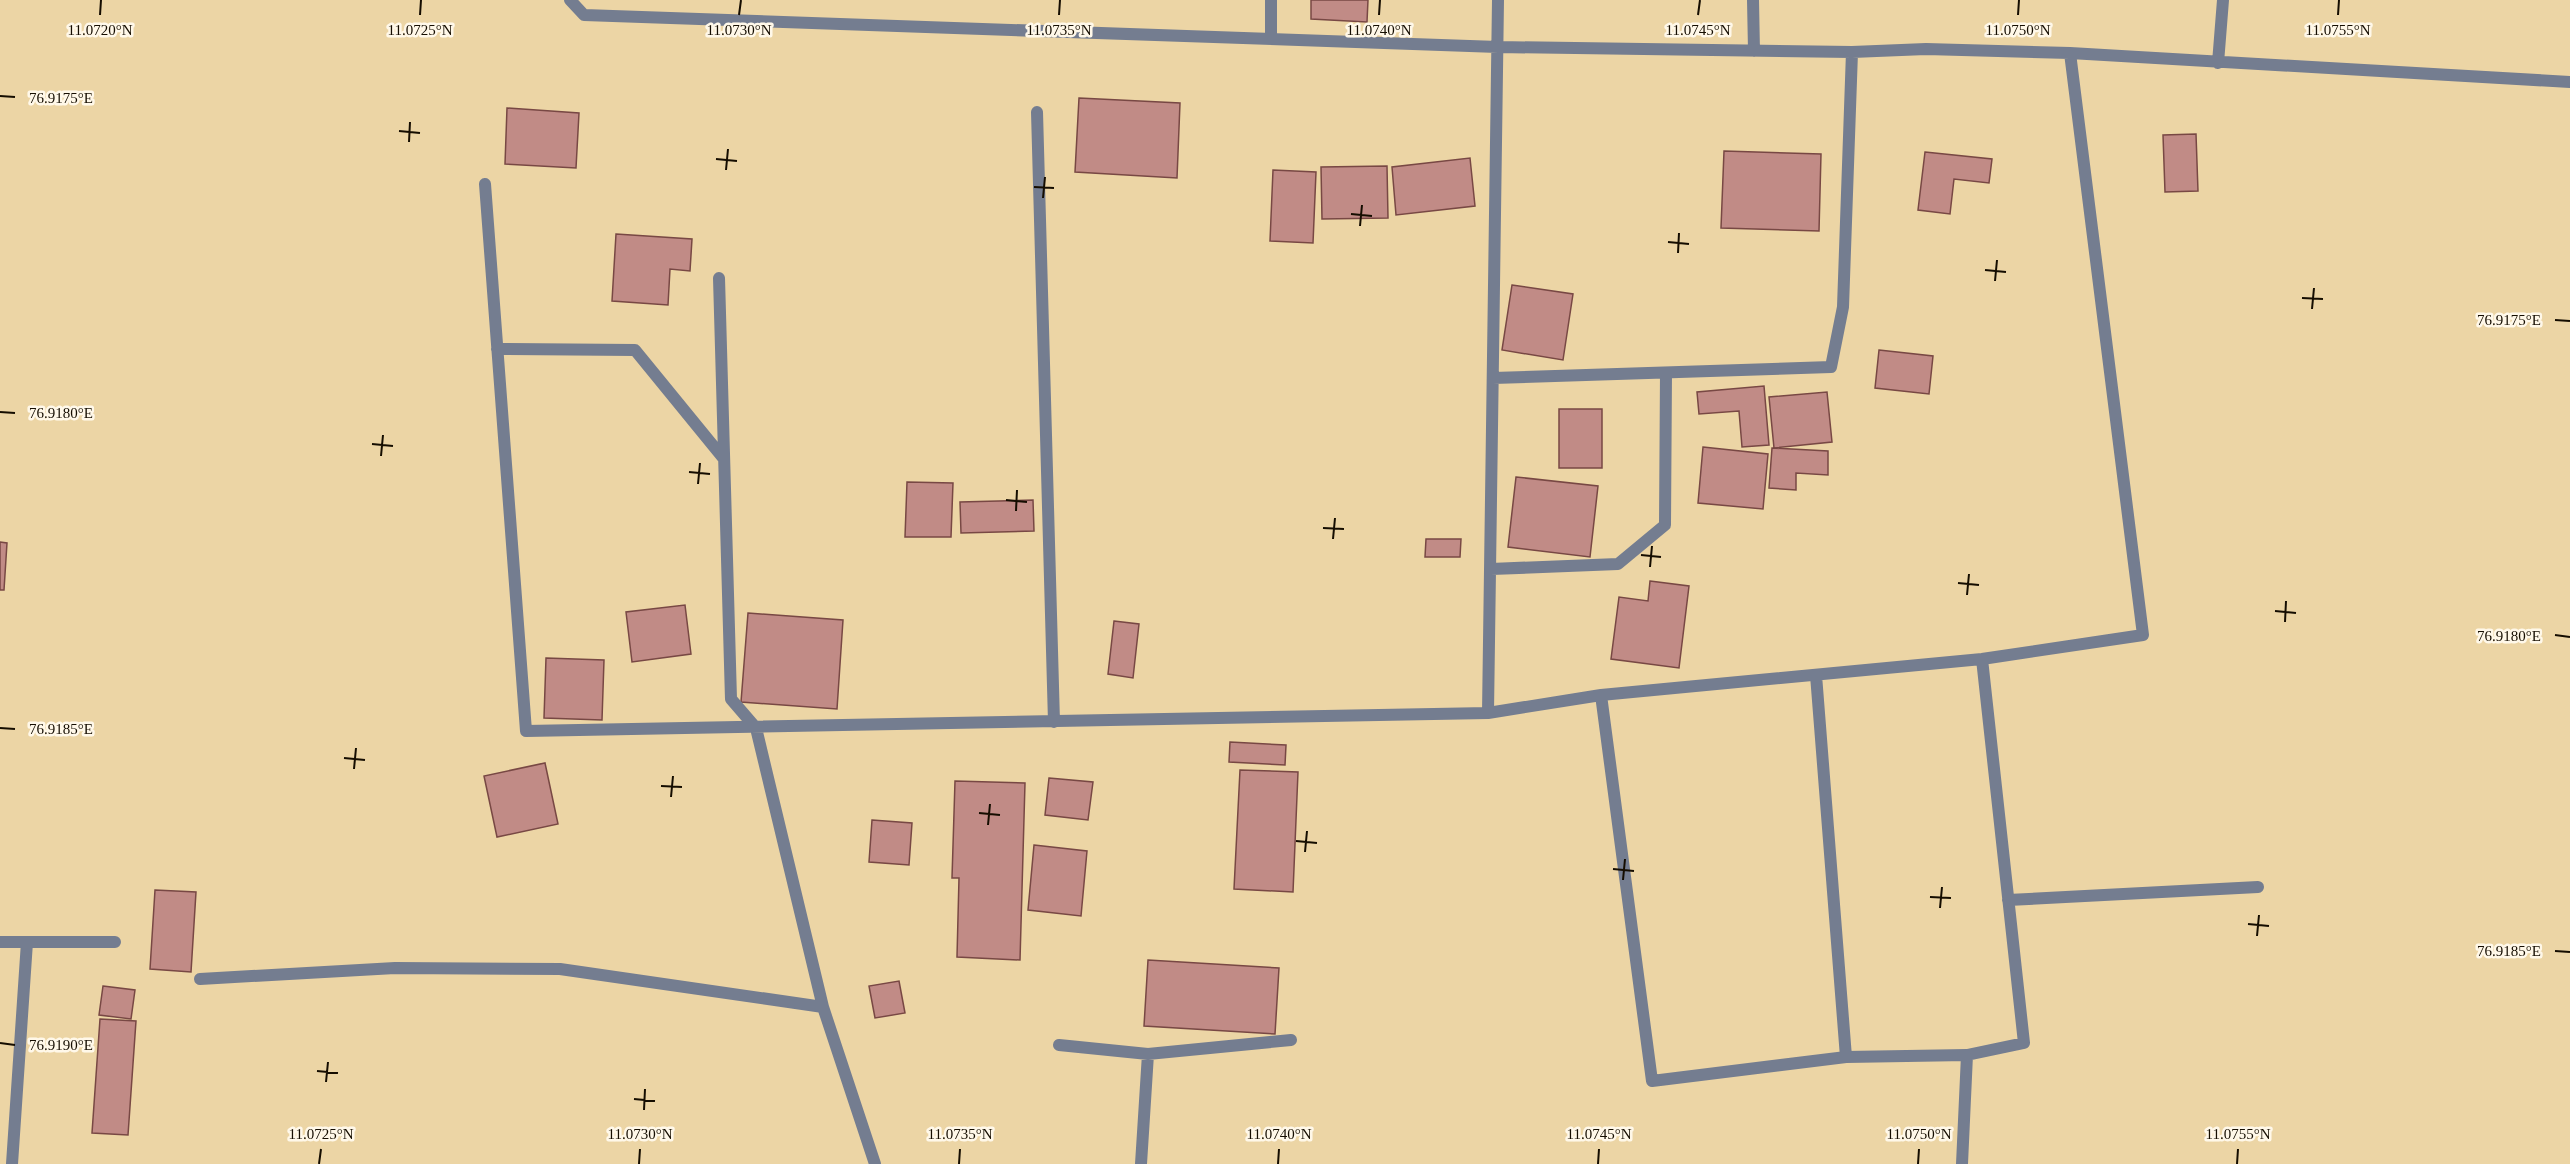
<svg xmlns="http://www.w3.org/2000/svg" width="2570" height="1164" font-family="'Times New Roman',serif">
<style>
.building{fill:#c18b86;stroke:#784844;stroke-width:1.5}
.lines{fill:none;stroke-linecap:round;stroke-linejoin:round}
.street{stroke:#747d90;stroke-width:12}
.ticks{fill:none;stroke:#150d00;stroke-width:2}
.ticks-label{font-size:15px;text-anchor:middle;fill:#150d00;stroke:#fff8e9;stroke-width:5;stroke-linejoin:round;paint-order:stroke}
</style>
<rect width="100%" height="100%" fill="#ecd5a5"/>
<path class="building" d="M1311,0H1368L1367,22L1311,19Z
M1079,98L1180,103L1177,178L1075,172Z
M507,108L579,113L576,168L505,164Z
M2196,134L2198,191L2165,192L2163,135Z
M1724,151L1821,154L1819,231L1721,228Z
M1925,152L1992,159L1989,183L1954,179L1950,214L1918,210Z
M1470,158L1475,206L1396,215L1392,167Z
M1387,166L1388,218L1322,219L1321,167Z
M1273,170L1316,172L1313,243L1270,241Z
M616,234L692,239L690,271L670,269L668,305L612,301Z
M1512,285L1573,294L1563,360L1502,350Z
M1879,350L1933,356L1929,394L1875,388Z
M1764,386L1769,445L1742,447L1739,411L1699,414L1697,392Z
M1827,392L1832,442L1774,448L1769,397Z
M1559,409H1602V468H1559Z
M1703,447L1768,454L1763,509L1698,503Z
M1772,448L1828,451V475L1796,473V490L1769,488Z
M1516,477L1598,486L1590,557L1508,547Z
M907,482L953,483L951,537H905Z
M1033,500L1034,531L961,533L960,502Z
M1426,539H1461L1460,557H1425Z
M0,542L7,543L4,590H0Z
M1650,581L1689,586L1679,668L1611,659L1619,597L1648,601Z
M685,605L691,654L632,662L626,612Z
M748,613L843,620L837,709L741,702Z
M1114,621L1139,624L1133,678L1108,674Z
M546,658L604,660L602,720L544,718Z
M1230,742L1286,745L1285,765L1229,762Z
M545,763L558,824L497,837L484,776Z
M1240,770L1298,772L1293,892L1234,889Z
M1049,778L1093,782L1088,820L1045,815Z
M955,781L1025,783L1020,960L957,957L959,878H952Z
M872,820L912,823L909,865L869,862Z
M1034,845L1087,851L1081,916L1028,910Z
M155,890L196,892L191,972L150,969Z
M1148,960L1279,968L1275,1034L1144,1026Z
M899,981L905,1013L875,1018L869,986Z
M103,986L135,990L131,1019L99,1015Z
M100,1019L136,1021L128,1135L92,1133Z"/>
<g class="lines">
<path class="street" d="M570,0L584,15L1498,47L1852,52L1926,49L2070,53L2570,82
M1271,0V39
M1753,0L1754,51
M2218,63L2223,0
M1037,112L1054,722
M485,184L526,731L1488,713L1498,0
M719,278L731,699L756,728L823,1007L875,1164
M497,349L635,350L724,459
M1493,378L1831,367L1843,307L1852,52
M1491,569L1618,564L1665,525L1666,373
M1816,675L1846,1057
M1488,713L1601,695
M2008,900L2258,887
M0,942H115
M200,979L395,968L560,969L823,1007
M1059,1045L1148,1054L1291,1040
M1967,1055L2024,1043L1982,659
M12,1164L27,942
M1141,1164L1148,1054
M1962,1164L1967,1055L1846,1057L1652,1081L1601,695L1982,659L2143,635L2070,53"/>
</g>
<path class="ticks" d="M100,15L101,0M420,15L421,0M739,15L741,0M1059,15L1060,0M1379,15L1380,0M1698,15L1700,0M2018,15L2019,0M2338,15L2339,0M0,96L15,97M399,131L420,133M409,142L410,122M716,159L737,161M726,170L728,149M1034,187L1054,188M1043,198L1045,177M1351,214L1372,216M1360,226L1362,205M1668,242L1689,244M1678,253L1679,233M1985,270L2006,272M1995,281L1997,260M2302,298L2323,299M2312,309L2314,288M2555,320L2570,321M0,412L15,413M372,444L393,446M381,456L383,435M689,472L710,474M698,484L700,463M1006,500L1027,502M1016,511L1017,490M1323,528L1344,529M1333,539L1335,518M1641,555L1661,557M1650,567L1652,546M1958,583L1979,585M1967,595L1969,574M2275,611L2296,613M2285,622L2286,601M2555,635L2570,637M0,728L15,729M344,758L365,760M354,769L356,748M661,786L682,787M671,797L673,776M979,813L1000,815M988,825L990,804M1296,841L1317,843M1305,852L1307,831M1613,869L1634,871M1623,880L1625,859M1930,897L1951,898M1940,908L1942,887M2248,924L2269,926M2257,936L2259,915M2555,951L2570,952M0,1043L15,1045M317,1071L338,1073M326,1082L328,1062M634,1099L655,1101M644,1110L645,1089M319,1164L321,1149M639,1164L640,1149M959,1164L960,1149M1278,1164L1279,1149M1598,1164L1599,1149M1918,1164L1919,1149M2237,1164L2238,1149"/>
<g class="ticks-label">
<text x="100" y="35">11.0720°N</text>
<text x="420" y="35">11.0725°N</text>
<text x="739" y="35">11.0730°N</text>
<text x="1059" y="35">11.0735°N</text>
<text x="1379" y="35">11.0740°N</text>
<text x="1698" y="35">11.0745°N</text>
<text x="2018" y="35">11.0750°N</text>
<text x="2338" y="35">11.0755°N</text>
<text x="61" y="103">76.9175°E</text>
<text x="2509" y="325">76.9175°E</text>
<text x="61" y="418">76.9180°E</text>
<text x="2509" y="641">76.9180°E</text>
<text x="61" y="734">76.9185°E</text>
<text x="2509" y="956">76.9185°E</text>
<text x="61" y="1050">76.9190°E</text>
<text x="321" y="1139">11.0725°N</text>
<text x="640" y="1139">11.0730°N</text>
<text x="960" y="1139">11.0735°N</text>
<text x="1279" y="1139">11.0740°N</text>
<text x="1599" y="1139">11.0745°N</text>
<text x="1919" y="1139">11.0750°N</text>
<text x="2238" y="1139">11.0755°N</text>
</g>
</svg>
